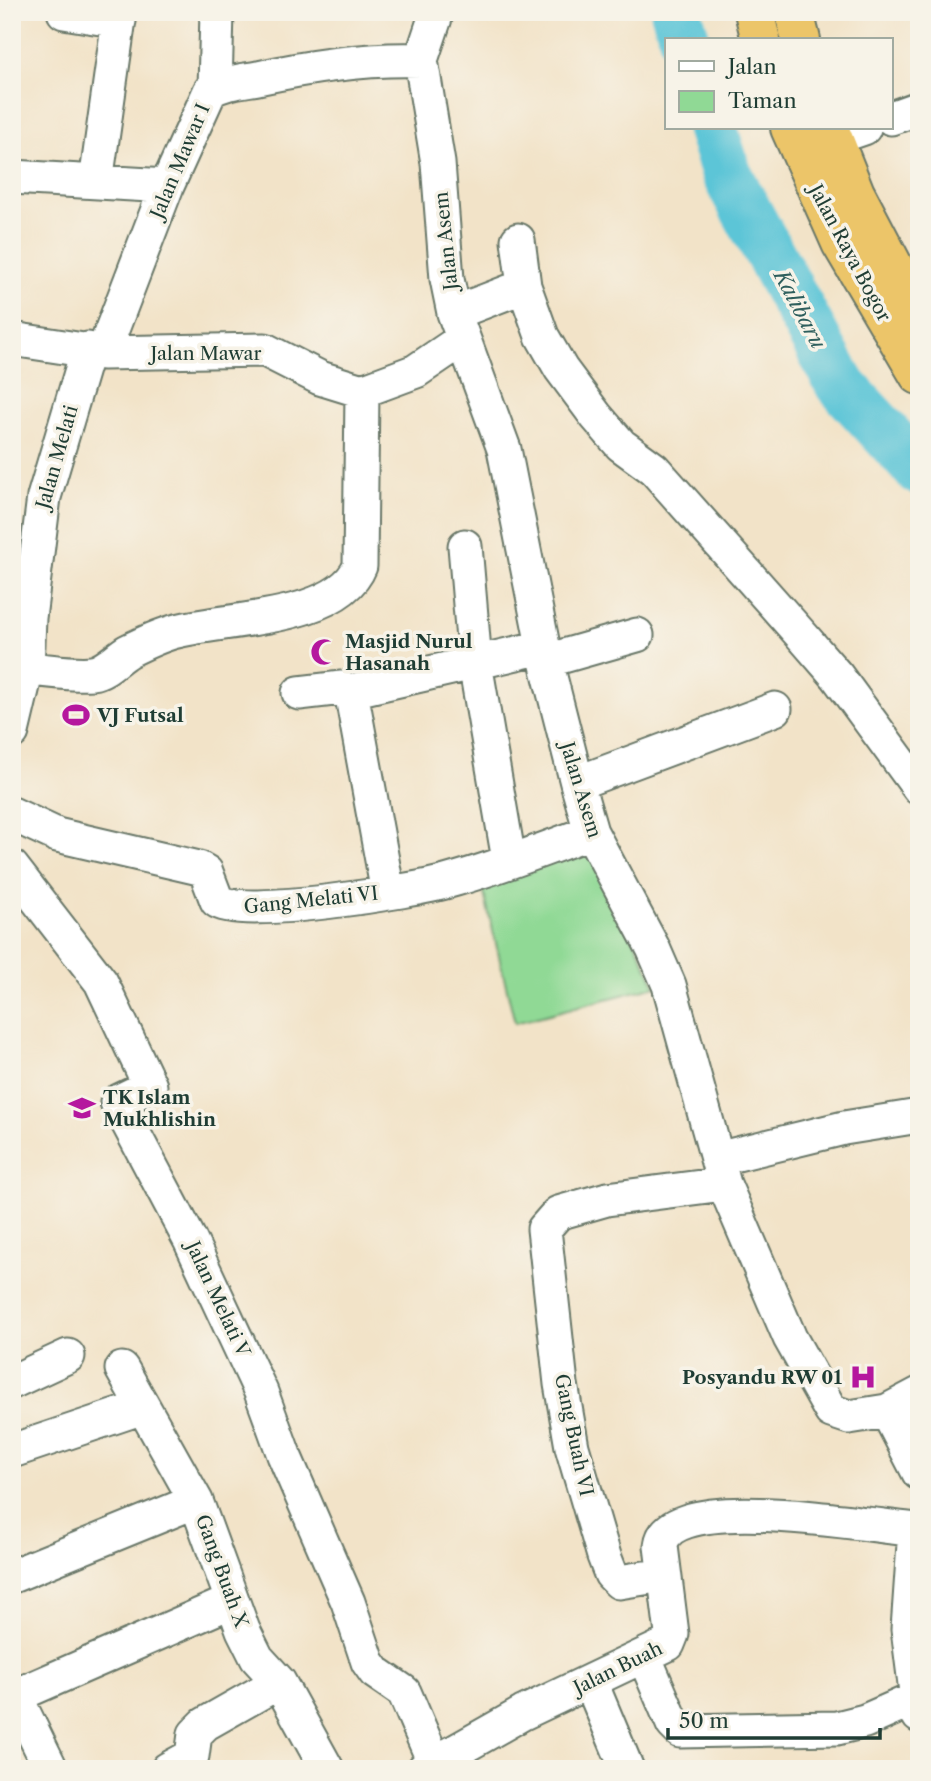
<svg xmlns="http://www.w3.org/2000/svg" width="931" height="1781" font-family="'Libre Caslon Text',serif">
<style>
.green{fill:#90d995;stroke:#588b64;stroke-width:2}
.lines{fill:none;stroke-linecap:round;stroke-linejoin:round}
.river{stroke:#5bc5d7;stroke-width:51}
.minor-casing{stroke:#697768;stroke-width:37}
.highway-casing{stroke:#697768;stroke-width:42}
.minor{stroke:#fff;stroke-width:33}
.highway{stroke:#ecc569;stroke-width:38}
.labels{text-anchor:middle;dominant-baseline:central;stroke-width:7;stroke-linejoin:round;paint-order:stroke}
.street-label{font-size:19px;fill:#1f3d34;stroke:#f7f3e8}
.poi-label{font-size:19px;font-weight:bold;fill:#1f3d34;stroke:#f7f3e8;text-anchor:start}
.water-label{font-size:21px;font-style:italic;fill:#2e5f5d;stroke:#f7f3e8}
</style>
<rect width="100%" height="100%" fill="#f7f3e8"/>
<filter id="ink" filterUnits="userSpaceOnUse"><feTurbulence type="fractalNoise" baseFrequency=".0143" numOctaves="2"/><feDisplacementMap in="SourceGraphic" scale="14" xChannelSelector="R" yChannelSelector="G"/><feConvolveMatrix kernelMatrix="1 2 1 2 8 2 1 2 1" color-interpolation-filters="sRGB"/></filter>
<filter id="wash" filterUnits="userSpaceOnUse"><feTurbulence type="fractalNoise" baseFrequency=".00686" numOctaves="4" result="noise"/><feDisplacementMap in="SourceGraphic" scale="28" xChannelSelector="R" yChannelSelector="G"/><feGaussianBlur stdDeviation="1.57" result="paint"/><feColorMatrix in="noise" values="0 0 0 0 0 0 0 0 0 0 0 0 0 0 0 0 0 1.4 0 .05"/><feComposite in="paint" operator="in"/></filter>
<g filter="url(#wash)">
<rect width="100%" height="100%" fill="#f2e3c8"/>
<path class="green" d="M588,843L656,986L515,1023L482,885Z"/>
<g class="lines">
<path class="river" d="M676,12L685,40
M712,128L727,175L840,384L919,470"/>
</g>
</g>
<g filter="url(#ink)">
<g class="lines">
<defs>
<path id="minor" d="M64,12L119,21
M437,12L421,60L438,163L447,279L454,313L504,449L546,661L577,783L591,832L653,948L669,985L724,1184L790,1338L831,1411L849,1417L887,1411L919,1473
M215,88L217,12
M891,118L919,108
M832,139L864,128
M12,177L167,186
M96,182L120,12
M518,240L524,286
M454,313L524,286L542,336L561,369L596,416L621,445L654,469L804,638L837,676L919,788
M12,339L103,353L265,350L320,378L362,391L416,371L463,339
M103,353L167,186L210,91C224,82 241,81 258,78C312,66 365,58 421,60
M465,546L475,663L509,860
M546,661L637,635
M27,669C48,670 71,675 92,673C106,671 116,658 128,651C142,644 159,636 173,632C223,618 338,621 360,566L362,391
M351,691L388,893
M299,693L342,688L351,691L543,647
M12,732L27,669L29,618L44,497L88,349
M577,783L775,709
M12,814L57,835L199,868L206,872L217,901C240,919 415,891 449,881C497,868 544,849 591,832
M12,867L101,982L150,1086L117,1102L190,1240L261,1392L284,1455L348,1602L368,1662L375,1672L404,1692L437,1769
M717,1159L844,1128L919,1116
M122,1369L196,1501L243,1630L257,1658L279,1682L327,1769
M12,1382L68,1356
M887,1411L919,1394
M12,1451L143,1407
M915,1530L908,1629L919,1716
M663,1575L619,1582L611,1574L604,1556L572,1447L561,1384L544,1229L558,1213L607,1199L724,1184
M12,1576L196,1501
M644,1656L673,1724L680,1731L837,1728L865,1721L915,1699
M591,1683L627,1769
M12,1689L51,1769
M15,1696L232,1601
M168,1769L192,1756L195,1734L205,1724L279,1682
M424,1769L523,1713L668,1644L672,1634L661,1546C666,1487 879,1528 919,1530"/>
<path id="highway" d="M754,12L761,40
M794,12L801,40
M790,128L841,243L919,375
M829,128L855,193L919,315"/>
</defs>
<use href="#minor" class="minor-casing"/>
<use href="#highway" class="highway-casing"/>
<use href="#minor" class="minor"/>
<use href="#highway" class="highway"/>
</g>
</g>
<defs>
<symbol id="mosque-bare" viewBox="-9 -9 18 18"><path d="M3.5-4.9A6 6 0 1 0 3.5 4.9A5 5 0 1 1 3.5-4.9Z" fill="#b5179e" stroke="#f7f3e8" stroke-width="2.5" paint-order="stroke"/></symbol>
<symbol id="stadium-bare" viewBox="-9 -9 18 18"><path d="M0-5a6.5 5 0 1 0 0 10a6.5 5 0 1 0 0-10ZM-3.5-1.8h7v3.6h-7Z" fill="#b5179e" stroke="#f7f3e8" stroke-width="2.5" paint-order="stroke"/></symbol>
<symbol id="school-bare" viewBox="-9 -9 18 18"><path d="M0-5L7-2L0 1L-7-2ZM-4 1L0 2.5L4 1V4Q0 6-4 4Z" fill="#b5179e" stroke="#f7f3e8" stroke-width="2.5" paint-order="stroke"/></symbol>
<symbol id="hospital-bare" viewBox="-9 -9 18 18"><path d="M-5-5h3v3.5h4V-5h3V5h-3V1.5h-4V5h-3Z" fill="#b5179e" stroke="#f7f3e8" stroke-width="2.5" paint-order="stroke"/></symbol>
</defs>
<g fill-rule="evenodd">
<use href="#mosque-bare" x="305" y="633" width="38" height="38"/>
<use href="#stadium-bare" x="57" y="696" width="38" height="38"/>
<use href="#school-bare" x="63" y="1089" width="38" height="38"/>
<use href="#hospital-bare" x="844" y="1358" width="38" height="38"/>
</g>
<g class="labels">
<g class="street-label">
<text transform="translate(180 161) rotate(-67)">Jalan Mawar I</text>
<text transform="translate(446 241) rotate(-96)">Jalan Asem</text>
<text transform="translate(850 253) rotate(62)">Jalan Raya Bogor</text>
<text x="206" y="353">Jalan Mawar</text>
<text transform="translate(57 457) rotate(-74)">Jalan Melati</text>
<text transform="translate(581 790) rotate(73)">Jalan Asem</text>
<text transform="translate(311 900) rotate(-6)">Gang Melati VI</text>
<text transform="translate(218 1299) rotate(65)">Jalan Melati V</text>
<text transform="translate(574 1435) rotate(78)">Gang Buah VI</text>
<text transform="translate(222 1571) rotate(70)">Gang Buah X</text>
<text transform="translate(618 1668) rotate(-26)">Jalan Buah</text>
</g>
<g class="poi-label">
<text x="345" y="641">Masjid Nurul<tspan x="345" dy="22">Hasanah</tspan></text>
<text x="97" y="715">VJ Futsal</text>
<text x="103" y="1097">TK Islam<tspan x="103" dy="22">Mukhlishin</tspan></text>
<text x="842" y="1377" text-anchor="end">Posyandu RW 01</text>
</g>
<g class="water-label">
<text transform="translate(800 309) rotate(62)">Kalibaru</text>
</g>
</g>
<rect width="931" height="1781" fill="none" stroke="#f7f3e8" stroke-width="42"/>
<rect x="665" y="38" width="228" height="91" fill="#f7f3e8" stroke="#a1aaa0" stroke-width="2"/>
<rect x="679" y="61" width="35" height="10" fill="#ffffff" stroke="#a1aaa0" stroke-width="2"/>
<text x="728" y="74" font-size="21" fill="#1f3d34">Jalan</text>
<rect x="679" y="91" width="35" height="21" fill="#90d995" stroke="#a1aaa0" stroke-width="2"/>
<text x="728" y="108" font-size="21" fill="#1f3d34">Taman</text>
<path d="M668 1728v10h212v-10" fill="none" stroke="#1f3d34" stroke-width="3.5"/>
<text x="679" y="1728" font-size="21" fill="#1f3d34" stroke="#f7f3e8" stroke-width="5" paint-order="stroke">50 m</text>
</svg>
